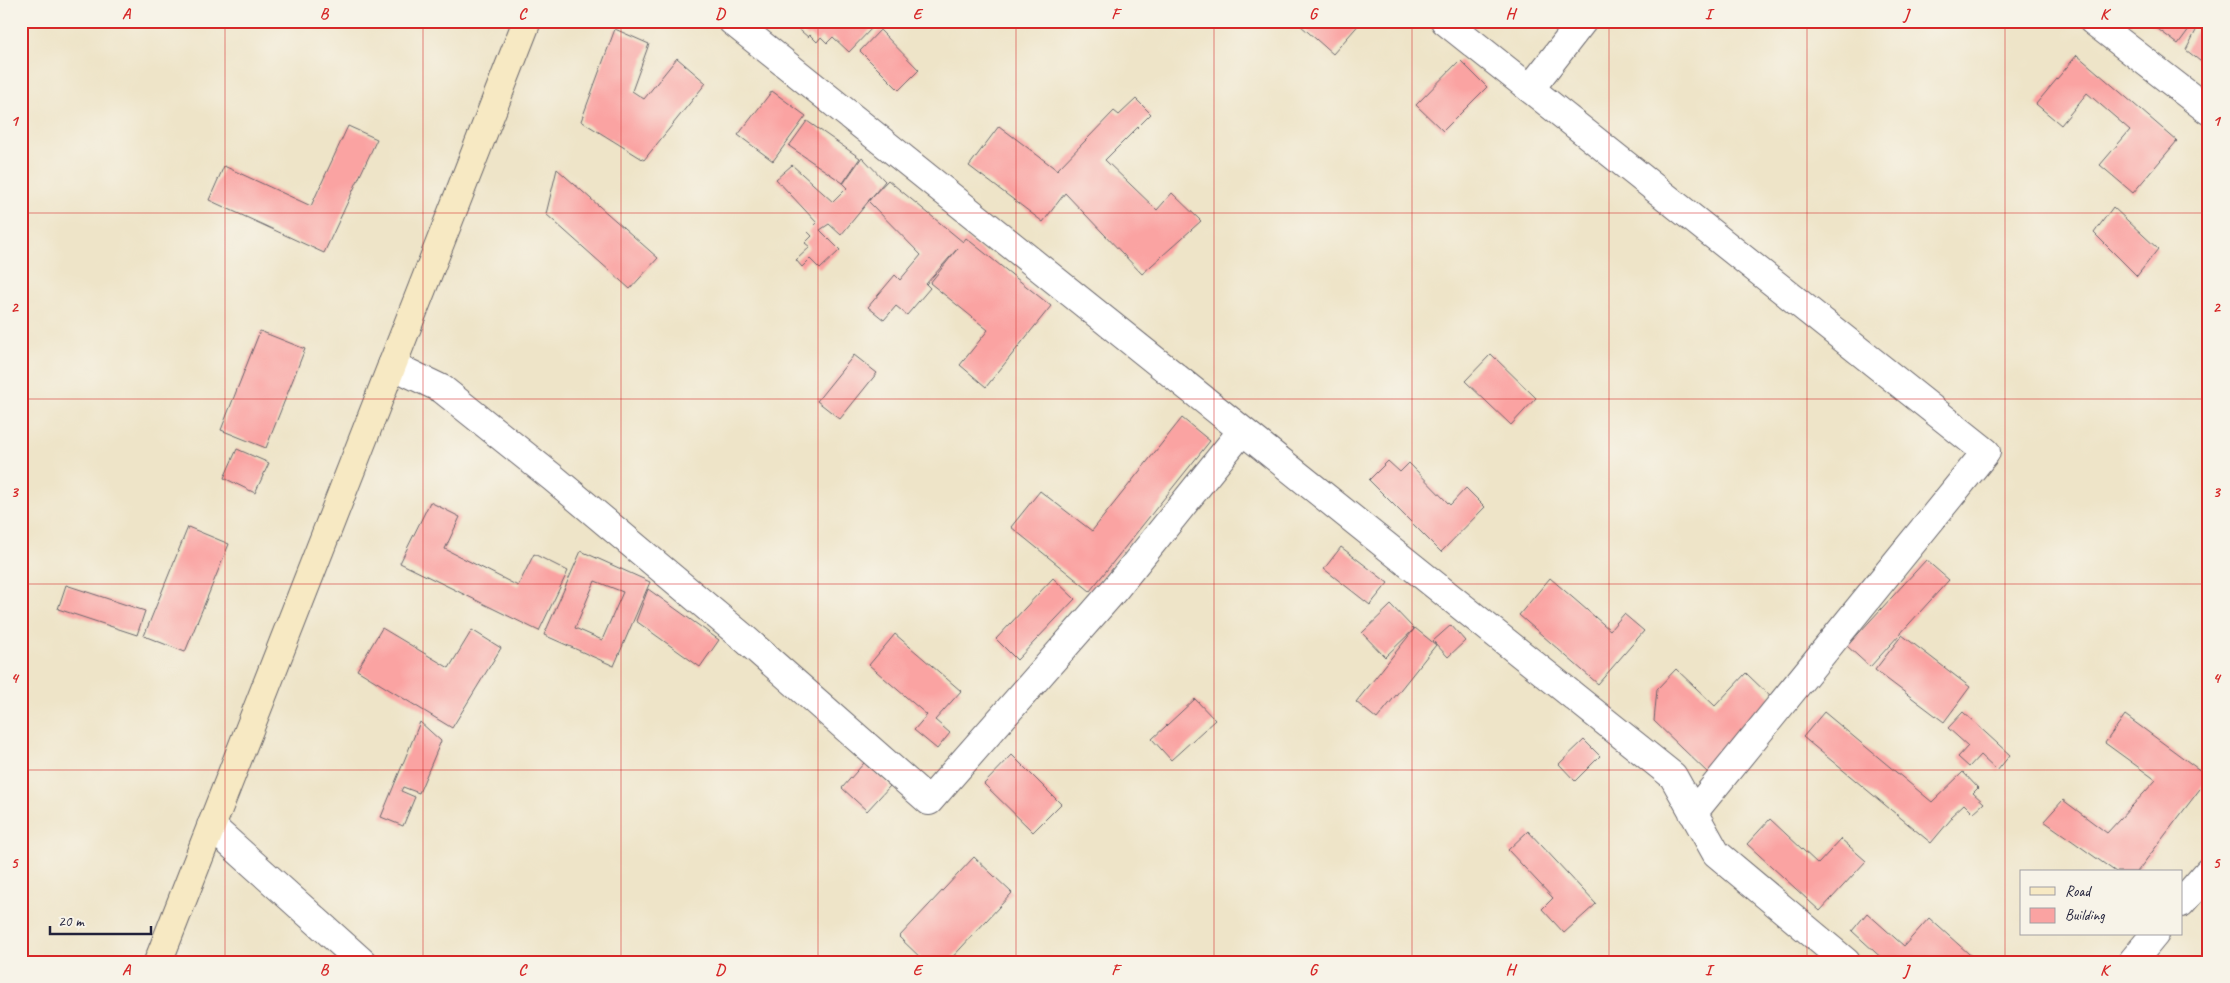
<svg xmlns="http://www.w3.org/2000/svg" width="2230" height="983" font-family="Caveat,sans-serif">
<style>
.building{fill:#faa3a2;fill-rule:evenodd}
.lines{fill:none;stroke-linecap:round;stroke-linejoin:round}
.street-casing{stroke:#69666c;stroke-width:30}
.secondary-casing{stroke:#69666c;stroke-width:30}
.street{stroke:#fff;stroke-width:28}
.secondary{stroke:#f7e9c3;stroke-width:28}
.grid{fill:none;stroke:#d62828;stroke-width:1;stroke-opacity:0.55}
.neatline{fill:none;stroke:#d62828;stroke-width:2}
.grid-label{font-size:16px;text-anchor:middle;font-weight:bold;fill:#d62828}
</style>
<rect width="100%" height="100%" fill="#f7f3e8"/>
<filter id="ink" filterUnits="userSpaceOnUse"><feTurbulence type="fractalNoise" baseFrequency=".02" numOctaves="2"/><feDisplacementMap in="SourceGraphic" scale="10" xChannelSelector="R" yChannelSelector="G"/><feConvolveMatrix kernelMatrix="1 2 1 2 8 2 1 2 1" color-interpolation-filters="sRGB"/></filter>
<filter id="wash" filterUnits="userSpaceOnUse"><feTurbulence type="fractalNoise" baseFrequency=".0096" numOctaves="4" result="noise"/><feDisplacementMap in="SourceGraphic" scale="20" xChannelSelector="R" yChannelSelector="G"/><feGaussianBlur stdDeviation="1.12" result="paint"/><feColorMatrix in="noise" values="0 0 0 0 0 0 0 0 0 0 0 0 0 0 0 0 0 1.4 0 .05"/><feComposite in="paint" operator="in"/></filter>
<g filter="url(#wash)">
<rect width="100%" height="100%" fill="#eee4c8"/>
<g id="blocks">
<path class="building" d="M789,21H867L873,27L849,52L833,37L827,43L821,37L817,42L810,35L808,37Z
M1304,21H1362L1333,54L1300,25Z
M2147,21H2195L2178,44Z
M2201,21H2209V68L2186,50Z
M615,29L649,44L632,91L644,99L677,58L706,83L644,160L581,121Z
M880,30L919,70L899,90L860,51Z
M2077,55L2177,141L2133,193L2100,165L2130,130L2087,93L2061,125L2036,104Z
M1460,60L1487,87L1443,131L1416,105Z
M772,91L806,116L773,161L738,135Z
M1136,99L1151,114L1105,160L1157,210L1172,193L1201,221L1142,274L1065,193L1043,222L969,166L999,126L1057,170L1114,111L1119,115Z
M807,121L860,158L843,183L789,146Z
M348,126L377,139L324,253L209,200L224,166L311,206Z
M862,157L885,181L841,235L829,224L820,230L840,250L820,269L810,259L802,267L796,260L810,247L805,243L812,236L808,232L817,223L776,179L792,165L833,202L847,188L843,184Z
M557,169L658,258L630,289L546,214Z
M888,180L963,242L966,238L1051,306L986,387L960,365L988,330L930,283L958,248L926,284L930,288L907,315L896,306L884,320L868,307L895,275L900,280L921,255L868,201Z
M2113,207L2158,249L2137,276L2094,233Z
M260,331L305,349L266,448L221,430Z
M1491,354L1536,398L1511,425L1465,381Z
M854,355L877,373L840,419L817,401Z
M1182,418L1210,441L1090,591L1011,527L1040,491L1092,531Z
M237,449L269,463L255,493L224,478Z
M1388,461L1400,472L1409,463L1450,505L1466,488L1485,507L1441,552L1369,480Z
M430,502L460,517L445,549L518,586L534,554L568,571L539,631L400,563Z
M188,527L229,544L185,652L144,636Z
M1341,547L1388,583L1370,605L1324,569Z
M581,551L650,582L614,666L544,635ZM595,581L623,592L602,640L575,628Z
M1926,560L1949,580L1870,667L1847,646Z
M1053,578L1075,599L1017,660L996,639Z
M1550,578L1610,630L1624,614L1644,631L1598,684L1519,615Z
M66,585L145,611L137,635L58,609Z
M648,589L719,640L700,667L636,621Z
M1391,605L1414,629L1385,657L1362,633Z
M1451,625L1465,641L1448,657L1433,641Z
M382,628L449,668L472,630L501,648L452,728L357,670Z
M1415,628L1436,645L1377,719L1356,702Z
M895,634L961,691L935,720L950,733L937,749L914,730L927,715L869,665Z
M1902,635L1970,687L1944,722L1875,670Z
M1676,669L1715,706L1746,673L1777,703L1709,774L1654,721L1657,689Z
M1195,699L1215,720L1171,760L1152,739Z
M1824,712L1932,802L1963,772L1978,788L1973,793L1984,803L1973,813L1964,804L1950,817L1952,818L1931,843L1803,737Z
M1963,712L2010,755L1997,771L1980,755L1969,767L1958,757L1968,746L1948,728Z
M2125,715L2209,777L2137,872H2116L2044,821L2063,800L2107,833L2156,780L2105,743Z
M420,722L441,741L419,793L403,787L401,791L415,797L403,826L381,817Z
M1584,740L1600,756L1575,781L1559,764Z
M1012,755L1061,804L1033,832L984,784Z
M864,763L890,786L867,811L842,788Z
M1770,819L1818,864L1841,839L1866,861L1820,911L1747,844Z
M1528,831L1596,904L1564,933L1542,909L1553,898L1508,850Z
M974,857L1012,893L948,962H925L899,937Z
M1867,913L1904,946L1929,918L1978,962H1886L1852,931Z"/>
</g>
</g>
<g filter="url(#ink)">
<use href="#blocks" fill-opacity="0" stroke="#69666c" stroke-width="1"/>
<g class="lines">
<defs>
<path id="street" d="M732,21L1673,776L1716,853L1846,962
M1445,21L1986,452L1693,813
M2093,21L2209,111
M1530,89L1583,21
M392,365L442,389L552,477L744,638L929,801L1115,589L1242,431
M211,826L362,962
M2181,903L2209,871
M2132,962L2155,934"/>
<path id="secondary" d="M158,962L527,21"/>
</defs>
<use href="#street" class="street-casing"/>
<use href="#secondary" class="secondary-casing"/>
<use href="#street" class="street"/>
<use href="#secondary" class="secondary"/>
</g>
</g>
<path class="grid" d="M225,21V962M423,21V962M621,21V962M818,21V962M1016,21V962M1214,21V962M1412,21V962M1609,21V962M1807,21V962M2005,21V962M21,213H2209M21,399H2209M21,584H2209M21,770H2209"/>
<rect width="2230" height="983" fill="none" stroke="#f7f3e8" stroke-width="55"/>
<rect x="2020" y="870" width="162" height="65" fill="#f7f3e8" stroke="#a29fa3"/>
<rect x="2030" y="887" width="25" height="8" fill="#f7e9c3" stroke="#a29fa3"/>
<text x="2065" y="896" font-size="15" fill="#22223b">Road</text>
<rect x="2030" y="908" width="25" height="15" fill="#faa3a2" stroke="#a29fa3"/>
<text x="2065" y="920" font-size="15" fill="#22223b">Building</text>
<path d="M50 926v8h101v-8" fill="none" stroke="#22223b" stroke-width="2.5"/>
<text x="58" y="926" font-size="15" fill="#22223b" stroke="#f7f3e8" stroke-width="4" paint-order="stroke">20 m</text>
<rect x="28" y="28" width="2174" height="928" class="neatline"/>
<g class="grid-label">
<text x="126" y="19">A</text>
<text x="324" y="19">B</text>
<text x="522" y="19">C</text>
<text x="720" y="19">D</text>
<text x="917" y="19">E</text>
<text x="1115" y="19">F</text>
<text x="1313" y="19">G</text>
<text x="1510" y="19">H</text>
<text x="1708" y="19">I</text>
<text x="1906" y="19">J</text>
<text x="2104" y="19">K</text>
<text x="14" y="126">1</text>
<text x="2216" y="126">1</text>
<text x="14" y="312">2</text>
<text x="2216" y="312">2</text>
<text x="14" y="497">3</text>
<text x="2216" y="497">3</text>
<text x="14" y="683">4</text>
<text x="2216" y="683">4</text>
<text x="14" y="868">5</text>
<text x="2216" y="868">5</text>
<text x="126" y="975">A</text>
<text x="324" y="975">B</text>
<text x="522" y="975">C</text>
<text x="720" y="975">D</text>
<text x="917" y="975">E</text>
<text x="1115" y="975">F</text>
<text x="1313" y="975">G</text>
<text x="1510" y="975">H</text>
<text x="1708" y="975">I</text>
<text x="1906" y="975">J</text>
<text x="2104" y="975">K</text>
</g>
</svg>
